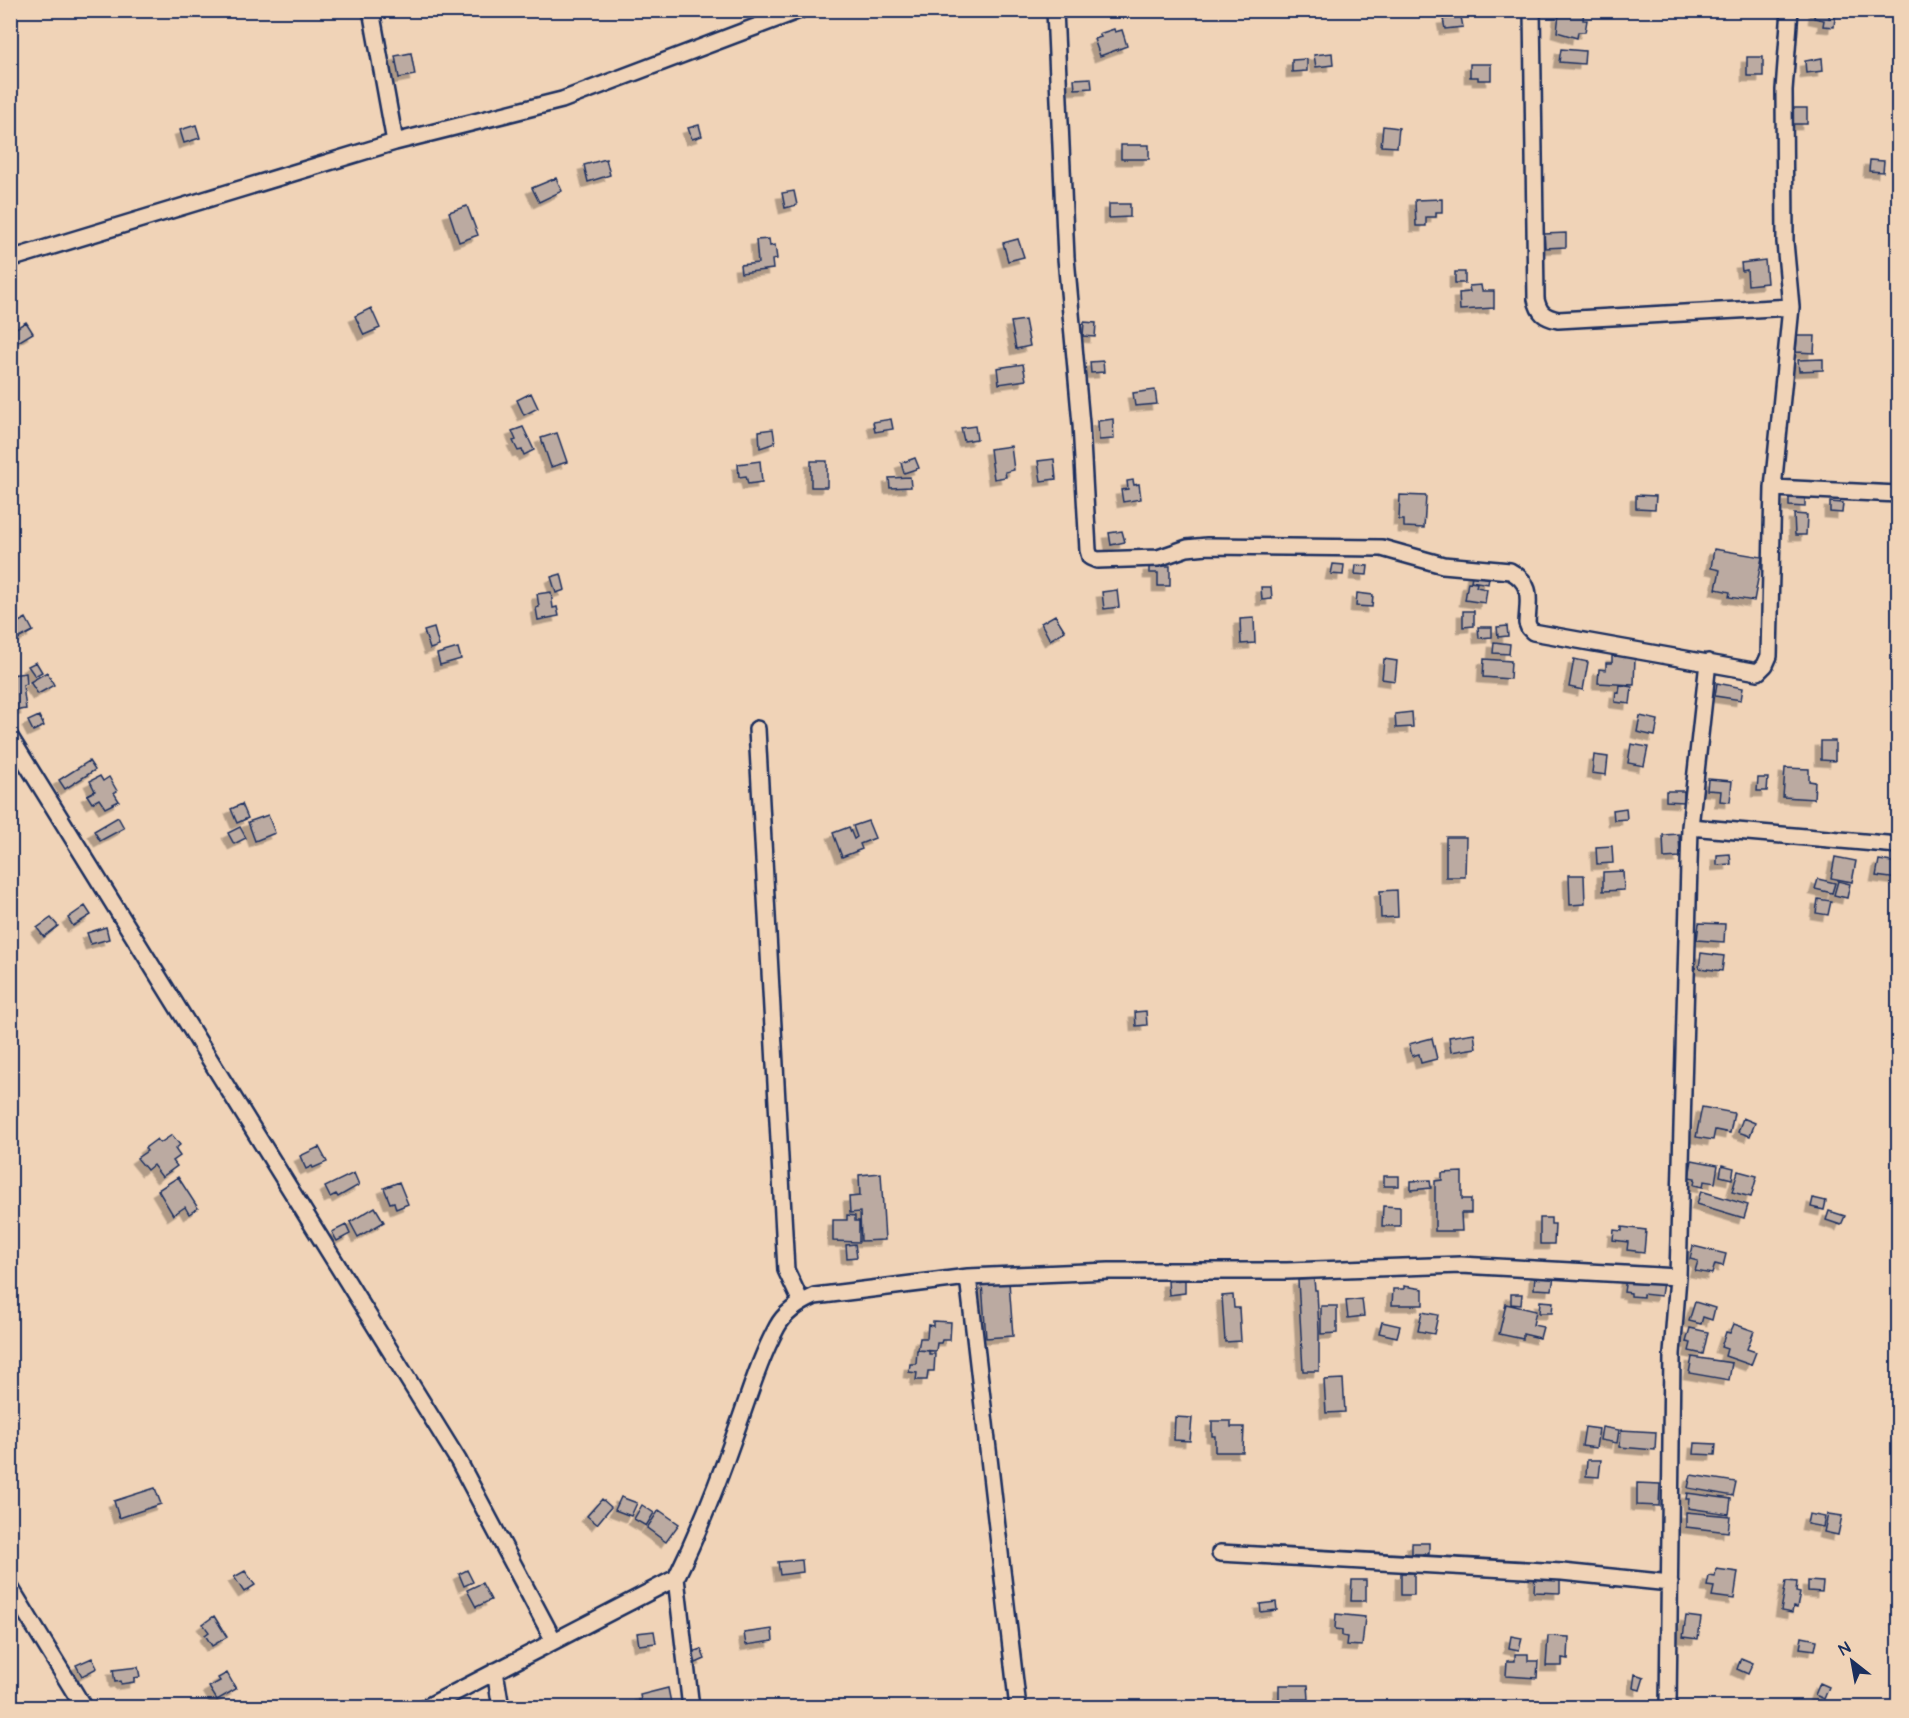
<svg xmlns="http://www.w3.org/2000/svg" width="1909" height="1718" font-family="'Architects Daughter',sans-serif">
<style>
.building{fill:#bbaaa1;stroke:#1b2f5e;stroke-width:1.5;filter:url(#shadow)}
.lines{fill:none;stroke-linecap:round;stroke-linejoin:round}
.street-casing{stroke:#1b2f5e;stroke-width:20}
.street{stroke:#f0d3b7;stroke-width:15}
</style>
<defs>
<filter id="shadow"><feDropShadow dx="-5.5" dy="5.5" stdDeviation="0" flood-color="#0004"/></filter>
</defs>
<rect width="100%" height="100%" fill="#f0d3b7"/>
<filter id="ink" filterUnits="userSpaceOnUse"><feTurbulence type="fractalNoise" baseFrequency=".0167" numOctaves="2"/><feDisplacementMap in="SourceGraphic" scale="12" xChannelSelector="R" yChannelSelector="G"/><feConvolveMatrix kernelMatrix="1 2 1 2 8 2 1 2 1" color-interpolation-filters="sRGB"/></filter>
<g filter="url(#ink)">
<path class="building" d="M1567,10H1584L1583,20H1587L1585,32H1578L1577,38L1557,32L1559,14L1566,15Z
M1815,10H1830L1829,18H1835L1834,27L1823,26L1824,20L1814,18Z
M1461,17L1463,27L1445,29L1443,19Z
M1114,29L1115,32L1122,30L1127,46L1100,56L1094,39L1101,37L1099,34Z
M1561,49L1585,51L1584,64L1559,62Z
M411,53L415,75L399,78L395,56Z
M1332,53L1333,65L1316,67L1314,55Z
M1747,57H1763V76H1747Z
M1822,58L1823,71L1806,73L1805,61Z
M1307,59V71L1292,72V60Z
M1470,64H1491V80H1478V77H1470Z
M1091,78L1092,88L1075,89L1074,79Z
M1793,108H1807V124H1793Z
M196,125L200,138L184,143L180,130Z
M699,125L702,136L692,139L688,128Z
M1383,126L1399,128L1397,147L1381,146Z
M1121,145H1149V159H1121Z
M606,159L610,175L588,182L584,165Z
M1870,160L1884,161L1883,172L1869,171Z
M556,178L562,191L539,202L532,188Z
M794,191L797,205L785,208L782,193Z
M1442,199V212H1436V217H1426V226H1416L1415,200Z
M1109,204H1130V217L1109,218Z
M467,206L478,235L459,242L449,212Z
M1566,233V247L1545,248L1544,234Z
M769,239L770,246L775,245L777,259L772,260L773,269L741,273L740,265L758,263L756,240Z
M1018,239L1024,257L1008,261L1003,243Z
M1765,260L1767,283L1748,285L1747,270L1742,271L1741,263Z
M1455,272H1465V283H1455Z
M1481,285L1482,291H1494V308L1460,310L1459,293L1470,292L1469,286Z
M371,308L380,328L364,335L355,316Z
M1025,320L1030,346L1016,349L1011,322Z
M26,322L33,333L18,342L11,331Z
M1084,322L1096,323L1095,337L1083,336Z
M1797,336H1815L1814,353L1796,352Z
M1823,359V370L1799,371L1798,360Z
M1103,361L1104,372L1091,373L1090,362Z
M1023,364L1026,380L999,384L997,368Z
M1155,390L1157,404L1135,406L1133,393Z
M531,393L538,408L524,415L517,400Z
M891,419L893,429L875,432L873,422Z
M1113,419L1114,439L1099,440L1098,421Z
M975,426L977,439L964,441L961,428Z
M523,427L534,450L524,455L522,450L518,451L513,441L516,440L512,431Z
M773,429L775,443L760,448L759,431Z
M557,433L567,462L551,467L541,438Z
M1011,446L1014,470L1005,472L1006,477L994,479L990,449Z
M915,458L919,468L904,473L901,463Z
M1054,459L1056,479L1041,481L1038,461Z
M760,461L762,482L748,484L746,476L739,477L738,464Z
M811,461H827V487H811Z
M910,477L911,487L890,488L889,478Z
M1133,480L1134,485L1139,484L1141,499L1123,502L1121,490L1128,489L1127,481Z
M1400,495L1426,496L1424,528L1404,527V520H1399Z
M1636,495L1656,496L1655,509L1636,508Z
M1789,496H1805V507L1789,506Z
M1830,502L1843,503L1842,513L1830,512Z
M1794,514L1807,515L1806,535H1795Z
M1122,531L1125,542L1111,545L1109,533Z
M1714,549L1762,557L1754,601L1729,597L1730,592L1716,589L1720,570L1711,568Z
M1333,564L1344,565L1343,575L1331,574Z
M1356,565L1368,566L1367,575L1355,574Z
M1149,566H1170V586H1158V573H1149Z
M1473,570L1490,572L1488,584L1471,581Z
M561,574L565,590L556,593L551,577Z
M1468,582L1477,583L1476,587L1487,589L1485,603L1465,600Z
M1261,587H1271L1272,599L1262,600Z
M1117,590L1119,607L1104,609L1102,592Z
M551,592L553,608L557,607L559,616L538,620L536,608L539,607L537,594Z
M1357,593L1373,595L1372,607L1356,606Z
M1463,611H1474V626L1463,627Z
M1055,615L1065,631L1050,640L1041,623Z
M26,618L33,631L18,639L13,625Z
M1254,618L1255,643L1241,644L1240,619Z
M1507,626L1508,636L1498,637L1497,627Z
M1478,627H1492V637L1479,638Z
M434,628L439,646L430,649L424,631Z
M1494,642L1510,644L1509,654L1493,653Z
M458,648L461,659L440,665L437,654Z
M1612,656L1635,657L1634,685L1598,683L1599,669L1606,670V663H1612Z
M1384,659L1397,661L1395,681L1382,679Z
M1484,659L1511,661L1510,679L1483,677Z
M1574,659L1588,662L1583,690L1569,687Z
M36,662L42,672L35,676L28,666Z
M47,672L54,685L38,694L30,682Z
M26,673L27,684L23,685L26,709L12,711L10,675Z
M1717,683L1743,688L1741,700L1715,696Z
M1620,685L1632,687L1630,704L1615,702L1616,692L1619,693Z
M1412,712L1413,727L1396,728L1395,714Z
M39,716L44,726L33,731L28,721Z
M1640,716L1658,720L1655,736L1637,732Z
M1821,741H1835V761L1821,760Z
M1631,744L1648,747L1644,766L1628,763Z
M1594,755L1608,757L1606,775L1592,773Z
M89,761L95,770L65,789L59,780Z
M1785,768L1809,769V781L1815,782L1814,799L1783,797Z
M100,776L103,781L109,777L117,791L114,793L119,801L105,808L99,799L92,803L87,795L95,791L90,781Z
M1758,778H1768L1767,791H1757Z
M1708,779L1732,781L1730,802L1720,801L1721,791L1707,790Z
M1666,791H1684V802L1666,801Z
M242,804L248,818L237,823L231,809Z
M1626,808L1627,819L1614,820L1613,810Z
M268,815L275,833L255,841L248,822Z
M118,817L124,828L100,841L94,831Z
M868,821L875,838L860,844L862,849L842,857L833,833L849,827L854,839L857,837L853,826Z
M240,827L246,838L234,844L228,833Z
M1679,834L1680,857L1664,858L1663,835Z
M1446,837H1466L1465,877H1446Z
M1612,846L1613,863L1597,864L1596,847Z
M1730,854L1731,864L1717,865V855Z
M1835,857L1856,861L1852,882L1831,878Z
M1879,860L1898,863V879L1876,876Z
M1623,871L1624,890L1603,891V872Z
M1569,875H1584L1585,904L1570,905Z
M1818,879L1835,883L1832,893L1815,889Z
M1838,881L1850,884L1847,898L1834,895Z
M1397,890L1398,917L1381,918L1380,891Z
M1818,899L1831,901L1828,915L1816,913Z
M85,906L91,915L73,926L68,918Z
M51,918L58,926L44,937L37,928Z
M1699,923L1725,924L1724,942L1697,940Z
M106,927L109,939L91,944L87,933Z
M1701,953L1724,956L1722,971L1699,968Z
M1146,1011L1147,1025L1136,1026L1135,1012Z
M1474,1033L1476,1048L1451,1052L1449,1037Z
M1432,1038L1437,1059L1421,1063L1419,1054L1412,1056L1409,1044Z
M1702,1107L1734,1113L1730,1133L1715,1130L1713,1140L1696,1137Z
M1743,1118L1755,1123L1750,1136L1738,1132Z
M172,1135L180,1145L175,1149L180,1156L173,1161L177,1166L162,1177L153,1165L147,1170L137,1158L147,1151L145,1148L157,1139L160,1143Z
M319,1147L327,1162L313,1168L312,1166L306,1169L300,1156Z
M1692,1160L1718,1165L1715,1183L1704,1181L1703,1187L1694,1185L1695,1178L1689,1177Z
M1722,1165L1734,1168L1732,1179L1720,1176Z
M1738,1171L1757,1176L1751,1197L1732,1192Z
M1462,1172V1199H1471V1213H1461L1462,1231H1435V1181L1442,1180V1173Z
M354,1173L359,1185L338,1197L336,1194L330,1197L325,1187Z
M881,1173L885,1240L861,1241L860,1212L850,1213L849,1197L860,1196L859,1175Z
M1384,1176H1399V1186H1384Z
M178,1177L198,1208L189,1214L185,1207L173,1215L158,1190Z
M1430,1180L1431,1188L1411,1190V1181Z
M399,1182L408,1204L396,1209L394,1202L390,1203L384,1188Z
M1701,1191L1748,1205L1744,1218L1697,1204Z
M1813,1198L1826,1201L1824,1210L1811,1207Z
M1383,1206L1400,1207V1226H1382Z
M375,1207L384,1222L358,1237L350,1222Z
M1829,1211L1845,1216L1841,1225L1826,1220Z
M847,1215L855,1216V1221H859V1242L833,1241V1220H847Z
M1540,1218H1551V1224H1555L1554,1244H1540Z
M346,1225L350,1234L337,1241L332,1232Z
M1622,1227L1646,1230L1644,1252L1627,1250L1628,1242L1613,1240L1614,1230L1622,1231Z
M855,1244L857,1257L847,1258L846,1245Z
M1693,1246L1726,1254L1723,1266L1715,1264L1712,1274L1695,1271L1698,1261L1690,1259Z
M1535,1274L1554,1276L1552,1290L1534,1289Z
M1626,1278L1663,1282L1661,1296L1643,1294V1297L1631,1296V1293L1624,1292Z
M1314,1279L1315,1290H1317L1319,1331V1371H1303L1298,1280Z
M1185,1280V1293L1169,1295L1168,1281Z
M1009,1282L1013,1336L986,1338L982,1284Z
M1404,1286L1423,1289V1305H1392L1393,1289H1404Z
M1511,1294H1522L1521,1305L1511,1304Z
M1233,1295L1234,1308H1239L1241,1341L1225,1342L1222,1296Z
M1362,1299L1364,1316L1348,1318L1346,1301Z
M1540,1301L1553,1302L1552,1313H1539Z
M1695,1302L1715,1308L1712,1320L1703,1317L1701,1324L1689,1321Z
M1506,1304L1536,1311L1533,1325L1543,1327L1540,1338L1523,1334V1339L1499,1334Z
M1321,1306H1337V1333L1321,1334Z
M1422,1312L1438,1315L1434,1334L1418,1331Z
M933,1321L951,1322L950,1340H942L941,1343H937L936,1351L918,1350L920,1338H927L928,1325L933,1326Z
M1382,1322L1400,1326L1397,1337L1379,1333Z
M1734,1324L1754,1331L1747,1349L1756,1352L1751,1365L1725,1356L1727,1349L1721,1347L1726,1332L1730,1333Z
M1690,1328L1708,1332L1703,1354L1689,1351L1691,1343L1686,1342Z
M917,1350L929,1351V1354H935L934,1371H928L927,1380H916L917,1373L909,1372L910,1364H916Z
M1692,1357L1732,1363L1729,1380L1689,1373Z
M1343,1379L1345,1412L1326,1413L1324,1380Z
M1175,1417L1192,1418L1190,1441L1174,1440Z
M1212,1421H1231V1427H1244L1243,1452H1215V1436H1212Z
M1585,1427L1599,1429L1596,1448L1582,1446Z
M1602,1427L1619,1430L1617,1443L1600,1440Z
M1621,1430L1656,1432L1655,1450L1620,1447Z
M1695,1443L1716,1444L1715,1455L1694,1454Z
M1587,1460H1601L1599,1477L1586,1476Z
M1691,1475L1736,1482L1733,1496L1688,1488Z
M1637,1483L1660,1484L1659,1506L1637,1505Z
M155,1488L161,1504L119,1518L114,1501Z
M1687,1493L1731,1499L1729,1514L1688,1508L1689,1499H1686Z
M621,1497L637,1503L631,1516L615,1510Z
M602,1499L611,1507L597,1524L587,1516Z
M642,1505L654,1513L646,1526L634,1519Z
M659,1510L679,1524L666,1542L647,1528Z
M1686,1512L1730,1516L1728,1532L1686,1527Z
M1809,1514L1825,1517L1823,1527L1807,1524Z
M1828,1514L1842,1516L1838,1535L1824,1532Z
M1412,1543H1429V1554H1412Z
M802,1560L803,1572L780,1575L778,1562Z
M1716,1569L1738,1572L1734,1599L1712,1596L1714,1587L1707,1586L1709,1576L1715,1577Z
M467,1570L473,1582L464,1586L459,1574Z
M245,1571L255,1585L244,1592L234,1577Z
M1401,1573H1414V1595H1401Z
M1535,1573L1560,1574V1593L1534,1592Z
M1352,1580H1366V1601H1351Z
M1786,1581L1797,1582L1796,1592L1800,1593L1797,1608L1793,1607L1792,1613L1781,1611Z
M1808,1581L1823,1582L1822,1592L1808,1591Z
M482,1583L491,1600L476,1607L467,1590Z
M1276,1602L1277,1610L1261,1612L1260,1604Z
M1336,1614L1365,1617L1362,1646L1346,1645L1347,1637L1342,1636V1630L1335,1629Z
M214,1616L227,1637L212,1646L205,1635L209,1632L203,1624Z
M1686,1616L1701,1618L1698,1639L1683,1637Z
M772,1629L773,1641L746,1645L744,1633Z
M654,1631L656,1643L639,1645L637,1633Z
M1511,1636L1522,1638L1519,1650L1509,1648Z
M1548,1636L1569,1637L1568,1659L1562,1658V1666H1546Z
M1802,1637L1817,1640L1815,1650L1800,1648Z
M701,1649L705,1659L696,1663L692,1652Z
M1515,1654H1528V1661H1538L1537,1678L1506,1676L1507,1661H1515Z
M92,1658L97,1668L82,1676L76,1665Z
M1741,1658L1753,1663L1748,1674L1737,1669Z
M138,1667L140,1677L134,1678V1682L121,1684L120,1681L115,1682L113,1670Z
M227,1673L236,1689L217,1700L209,1687L220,1681L218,1678Z
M1635,1674L1644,1677L1640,1690L1633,1688Z
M1820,1683L1829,1687L1824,1699L1815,1695Z
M1279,1685H1308L1309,1699H1292V1705H1279Z
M668,1688L672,1708H641L639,1700H641L640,1695Z"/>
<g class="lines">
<defs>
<path id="street" d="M371,10L395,142
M1055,10L1066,258L1081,424L1088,550L1090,557L1097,560L1158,558L1187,548L1207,546L1382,548L1443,565L1510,571C1534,584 1528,600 1527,623L1529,628L1533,632L1758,672L1765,665L1769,656L1773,488L1791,307L1785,242L1784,90L1790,10
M1532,10L1536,299C1539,313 1544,317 1558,320L1791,307
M10,259L395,142L562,100L800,10
M1773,488L1898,494
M757,729L786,1270L801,1302
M10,737L458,1460L554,1641
M1690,827L1898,845
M968,1277L1018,1708
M1220,1553L1562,1572L1670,1583
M676,1578L691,1708
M10,1587L84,1708
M495,1671L501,1708
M425,1708L676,1578C699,1531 718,1483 735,1434C748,1399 759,1360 777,1327C785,1312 799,1303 815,1296L968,1277L1109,1271H1287L1461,1265L1678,1277
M1668,1708L1672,1354L1678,1277L1690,827L1708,662"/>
</defs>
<use href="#street" class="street-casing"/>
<use href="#street" class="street"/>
</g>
</g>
<rect width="1909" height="1718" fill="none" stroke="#f0d3b7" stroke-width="36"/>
<rect x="18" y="18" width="1873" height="1682" fill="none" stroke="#1b2f5e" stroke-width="2" filter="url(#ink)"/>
<g transform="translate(1852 1661) rotate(329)" stroke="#f0d3b7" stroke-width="4.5" paint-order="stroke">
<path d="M0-4.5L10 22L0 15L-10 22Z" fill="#1b2f5e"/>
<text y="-9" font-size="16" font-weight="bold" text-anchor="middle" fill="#1b2f5e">N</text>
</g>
</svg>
